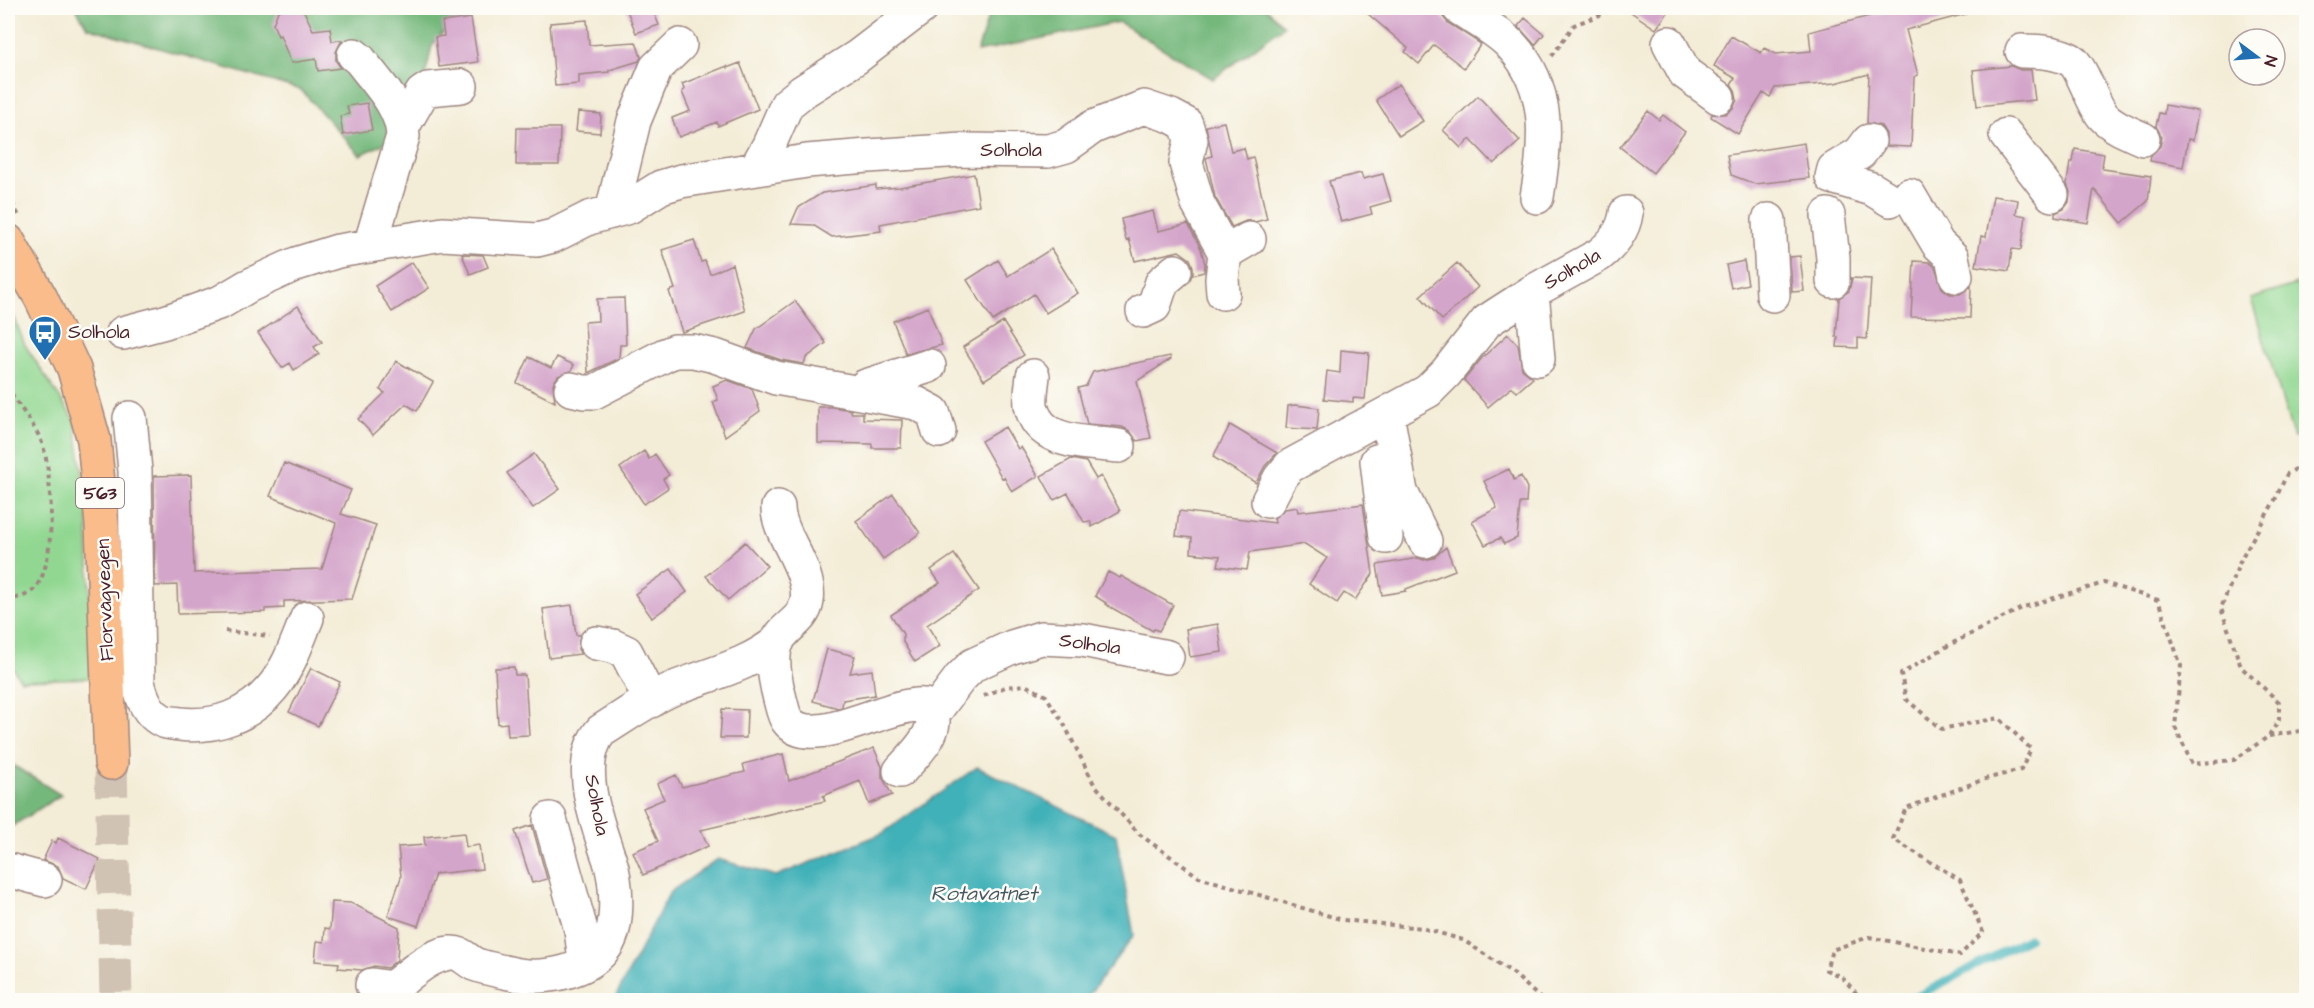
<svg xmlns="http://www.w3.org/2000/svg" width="2314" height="1008" font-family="'Architects Daughter',sans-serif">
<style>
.green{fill:#91d791;stroke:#6e7b5e;stroke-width:1.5}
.forest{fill:#74b87b;stroke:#5f6c53;stroke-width:1.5}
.water{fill:#41b1b8;stroke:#466872;stroke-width:1.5}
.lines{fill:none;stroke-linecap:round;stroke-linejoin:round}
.stream{stroke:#41b1b8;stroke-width:8}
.building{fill:#d4a5ca}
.major-tunnel{stroke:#d1c3b4;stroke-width:33;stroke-dasharray:33 16;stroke-linecap:butt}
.minor-casing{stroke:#9e8680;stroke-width:36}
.major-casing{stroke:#9e8680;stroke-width:36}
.path{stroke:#9e8680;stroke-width:4;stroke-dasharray:4.5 4.5;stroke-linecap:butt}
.minor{stroke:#fff;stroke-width:33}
.major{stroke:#f9bc8a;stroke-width:33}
.labels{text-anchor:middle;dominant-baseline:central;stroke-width:5;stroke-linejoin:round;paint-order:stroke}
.shield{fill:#fdfcf7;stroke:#806168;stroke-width:1.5}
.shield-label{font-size:18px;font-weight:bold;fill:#4a1f2b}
.street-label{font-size:20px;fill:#4a1f2b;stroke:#fdfcf7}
.poi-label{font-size:20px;fill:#4a1f2b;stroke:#fdfcf7;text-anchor:start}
.water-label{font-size:21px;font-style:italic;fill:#465963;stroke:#fdfcf7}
</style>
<rect width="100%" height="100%" fill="#fdfcf7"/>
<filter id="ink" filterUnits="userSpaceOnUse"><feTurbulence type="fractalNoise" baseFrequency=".0167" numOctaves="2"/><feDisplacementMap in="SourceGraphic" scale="12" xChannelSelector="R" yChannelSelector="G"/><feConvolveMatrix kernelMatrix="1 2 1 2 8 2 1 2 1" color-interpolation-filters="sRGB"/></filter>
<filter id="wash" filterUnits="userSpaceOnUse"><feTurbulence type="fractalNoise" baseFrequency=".008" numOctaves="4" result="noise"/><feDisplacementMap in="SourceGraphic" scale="24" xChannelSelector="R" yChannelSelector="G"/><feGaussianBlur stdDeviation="1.35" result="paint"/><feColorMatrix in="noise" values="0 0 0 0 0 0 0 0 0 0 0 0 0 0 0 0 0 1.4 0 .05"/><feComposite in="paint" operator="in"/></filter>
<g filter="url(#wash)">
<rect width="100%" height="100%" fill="#f3ecd6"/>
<path class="green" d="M2306,281V434L2294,438L2251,299Z
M8,302L25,345L75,421L87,504L93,678L21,680L8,662Z"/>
<path class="forest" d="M76,8H463L432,46L413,130L360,155L301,90L87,27Z
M991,8H1266L1284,26L1213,79L1119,22L977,52Z
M8,762L61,795L8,829Z"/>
<path class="water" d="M977,767L1116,835L1134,935L1085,1000H614L670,892L718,859L776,876L881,834Z"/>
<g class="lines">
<path class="stream" d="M1910,1000L2029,938"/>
</g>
<g id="blocks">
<path class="building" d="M286,8H295L304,11L313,30L330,28L332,41L342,40L336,52V61L341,68L318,71L316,59L291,63L280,35L278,36L273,24L278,11Z
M626,8H652L659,25L636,33Z
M1361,8H1440L1443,17L1448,23L1481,44L1464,68L1434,45L1419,64L1405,52L1408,48Z
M1625,8H1671L1656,29Z
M1900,8H1965L1966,14L1906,30L1918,75L1914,77L1911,147L1886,146V134L1881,126L1867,123L1869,74L1835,83L1775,88L1770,97L1763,93L1738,134L1711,117L1712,114H1726L1733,108L1737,100L1735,90L1731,84L1735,78L1714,66L1731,36L1761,53L1764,48L1776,54L1811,51L1809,32Z
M471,18L478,62L439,67L435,37L444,36L442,22Z
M1525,18L1544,34L1535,45L1518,26Z
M587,20L589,45L636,42L641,57L639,61L609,70V72L579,75V84L555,86L550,23Z
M740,63L758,109L718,126L717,122L679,137L672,118L690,111L682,92L684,89L682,84L727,66V68Z
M2011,66L2021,70H2031L2035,100L1977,106L1973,70Z
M1399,84L1423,121L1399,136L1376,100Z
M1478,96L1520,141L1494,164L1470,139L1461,148L1443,130Z
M367,103L372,130L343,135L340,116L349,114L347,106Z
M2165,105L2198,111L2193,140L2188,139L2183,167L2150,161L2151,155L2160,146L2162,137L2156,126L2159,113L2164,114Z
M1648,111L1659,120L1663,115L1685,132L1653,173L1620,147Z
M578,112L601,114L600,133L576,131Z
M1224,122L1231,151L1244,148L1247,159L1253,157L1267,219L1255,222L1248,220L1232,227L1215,197L1206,158L1212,156L1206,126Z
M517,128H560L559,165H516Z
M1804,143L1809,178L1755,184L1731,175L1727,155Z
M2075,149L2104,154L2102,167L2103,169L2151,176L2148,201L2122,223L2094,189L2088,223L2055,217V213L2064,209L2069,202L2070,192L2067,184L2070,162H2073Z
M1361,173L1363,179L1383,174L1391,201L1370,207L1372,214L1341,222L1329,181Z
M974,174L979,205L880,224L881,231L832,237L813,225L791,224L798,208L822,193L876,185V189L900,187Z
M1993,196L2018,200L2016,214L2026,216L2021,250L2012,249L2009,271L1976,266L1981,236L1986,237Z
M1153,211L1158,231L1188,224L1201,249L1205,264L1204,272L1193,275V267L1190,259L1179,251L1135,261L1129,239L1126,240L1121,219Z
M694,240L701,262L705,261L710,274L732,264L745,311L682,332L669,291L675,289L662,250Z
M1051,249L1078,293L1046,313L1034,294L993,321L967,280L998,260L1008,276Z
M462,254L483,255L488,267L470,274Z
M1800,256L1804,291L1792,292L1790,257Z
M1744,261L1748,284L1731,288L1726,265Z
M1914,261L1929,262L1935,267L1942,288L1950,294H1960L1971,286L1970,318L1911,317Z
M412,262L429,288L392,312L375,286Z
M1457,263L1478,287L1442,320L1420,296Z
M1852,278L1871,279L1867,339L1858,338V348L1837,347L1838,337H1836L1839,298L1849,291Z
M624,298L626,345H620L619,358L588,373L585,322L598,321L597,299Z
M795,301L826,343L806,358L804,364L781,360L747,348L756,329Z
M298,306L322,342L314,347L319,354L294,370L290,363L282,368L258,333Z
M928,307L942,345L906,354L893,321Z
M1003,322L1024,355L984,380L963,347Z
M1508,334L1518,345L1522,369L1533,378L1517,392L1512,387L1488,407L1464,380L1482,358Z
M1341,350L1369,353L1365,399L1353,398V402L1324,399L1327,371L1340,373Z
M1170,356L1171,359L1137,381L1151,438L1137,441L1130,431L1122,427L1087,424L1078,388L1086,386L1093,372Z
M529,357L551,368L557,357L574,365L571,371L558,376L553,384L555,402L517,383Z
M396,361L433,382L417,411L406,404L373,435L358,419L385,393L380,390Z
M727,380L752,389L760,411L725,436L713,402L718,400L713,386Z
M1295,405L1319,408L1317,430L1286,428L1288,406Z
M818,407H832L851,410V413H863V419L902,420L901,448H872V444L818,443Z
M1230,425L1277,453L1265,466L1256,483L1213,457Z
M1005,427L1018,449L1021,447L1038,476L1012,492L1004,477L1002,478L981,441Z
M644,451L649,459L655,454L669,475L663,479L668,488L644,504L620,468Z
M534,454L560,489L533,508L507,473Z
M1071,459L1086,462L1096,479L1101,476L1120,511L1092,527L1090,521L1084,522L1068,493L1054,500L1041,476Z
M284,463L351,490L341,514L376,525L352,599L284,601V608L265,609V612L178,614L177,585L155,586L154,476L191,475L194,573L322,569L336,523L270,496Z
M1509,469L1514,480L1521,476L1527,488L1526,503H1520L1517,538L1504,544L1500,538L1485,545L1472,521L1497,508L1484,481Z
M893,494L920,533L883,559L856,521Z
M1363,504L1373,574L1355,600L1344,593L1337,603L1309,584L1327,558L1305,544L1250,552L1247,570L1218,566L1220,556L1191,553L1192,538L1176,536L1179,511L1275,523L1274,518L1285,509L1297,507L1298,512Z
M745,542L767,566L728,600L706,576Z
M1446,547L1455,570L1406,589V591L1382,595L1377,565L1418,558L1424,560L1433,558Z
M954,554L979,590L927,625L940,646L915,662L903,642V634L891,615L940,583L931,570Z
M671,569L687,592L652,618L635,594Z
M1108,572L1120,578L1121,576L1173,605L1159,631L1154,629L1153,631L1105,604L1106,603L1095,596Z
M572,605L576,635H580L578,649L581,654L549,658L543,609Z
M1218,624L1222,652L1190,657L1186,629Z
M827,649L855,656L850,673L872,670L875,695L843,700L842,707L838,708L813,701Z
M514,667L515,675H525L529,735L508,736L507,723L498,724L495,668Z
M311,668L340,682L318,726L289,712Z
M722,709L747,710L746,738H720Z
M874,748L882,767V777L892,795L869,804L860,781L823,796L825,801L701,830L708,846L643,875L633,852L658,841L643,808L664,799L657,784L676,775L682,787L745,772L743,764L783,754L789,781Z
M532,825L547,879L532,883L515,831Z
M464,833L466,847L479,845L482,869L435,874L418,926L388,916L401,877L398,847L425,845L424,837Z
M58,838L100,859L86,889L63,878L58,866L43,860L52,841L56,843Z
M332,902L351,903L399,927L397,960L387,968L374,966L362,970L338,968L339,963L315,961L317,941L324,942L325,928L330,929Z"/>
</g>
</g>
<g filter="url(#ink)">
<use href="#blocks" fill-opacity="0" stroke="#9e8680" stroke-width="1.5"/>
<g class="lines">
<path class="major-tunnel" d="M111,763L116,1000"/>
<defs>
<path id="minor" d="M1459,8C1475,19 1497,30 1511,45C1552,88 1546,144 1537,197
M1669,43L1685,73L1718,97
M2022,51C2037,51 2057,52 2071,60C2082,67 2092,103 2103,116C2113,127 2130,133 2143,139
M354,55L360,60C377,83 402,106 403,136L370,246
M402,128L422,93L428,89L461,86
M2006,135L2052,195
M1869,141L1860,153L1834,169L1832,177L1872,189L1890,200
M756,168L769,145L787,104L802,92L857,57L921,8
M1909,195L1938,244L1952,257L1956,276
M612,212L634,121L656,68L680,45
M1828,215L1833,258V281
M1769,220L1773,295
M1532,292L1538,359
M1223,293L1222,279L1225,253L1249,239
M1143,311L1154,306L1162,282L1175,271
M123,333L165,322L221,302L248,286L296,264L338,251L443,234L537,240L553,236L589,218L629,207L661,187L681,181L807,161L868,156L963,150L1048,151L1066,146L1093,127L1144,107L1171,116L1186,124L1191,140L1186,163L1198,204L1225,253
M1033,376C1032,385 1030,396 1031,405C1038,445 1087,442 1119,446
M571,389L584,392H594L665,355L675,351H693L715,356L776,378L916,403L933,412L939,431
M864,393L866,386L929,366
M1387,414L1401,492L1425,541
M130,418L135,471L138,682C141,695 147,711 158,718C164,723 173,723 180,724C215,728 249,716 272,688C289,668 297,642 307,618
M1377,461L1386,537
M1268,501L1280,478L1290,466L1428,391L1446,373L1487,321L1532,292L1599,255C1612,245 1624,230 1626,213
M778,507C777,534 812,569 807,601C804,622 781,627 776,645C771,660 776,684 780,699C782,706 783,714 787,720C811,754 890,700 925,705C949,724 913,756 900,771
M596,643L613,646L626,652L651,701
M933,714L960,678L973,665L1012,647L1041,638L1083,640L1167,657
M550,819L581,930L584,953L589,961
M8,870L45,880
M372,985L392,988C408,976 429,955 450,953C461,952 465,959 474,964C487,969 505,972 519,975C545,979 585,972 603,950C621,930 617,881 609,858C597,824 574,762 601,731C625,716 651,697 677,687C710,674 750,665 778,641"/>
<path id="major" d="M8,241L41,298L74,369L94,440L102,525L111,763"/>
</defs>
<use href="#minor" class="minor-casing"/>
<use href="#major" class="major-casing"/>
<path class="path" d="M1552,56L1574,25L1610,11
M8,195L19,216
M8,386C17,407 36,424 43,446C52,475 58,568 33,590C26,597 16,598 8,599
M225,631L270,636
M984,696L1005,687L1025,685L1046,696L1064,724L1094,784L1139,834L1199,877L1343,920L1422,928L1463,940L1513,973L1542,1000
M2269,736L2306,730
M1851,1000L1857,994L1842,977L1826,970L1832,950L1869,937L1960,955L1983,932L1960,880L1893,839L1906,808L1985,779L2021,770L2031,749L1999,718L1941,729L1906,699L1901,674L1949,645L2024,607L2104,583L2158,600L2181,666L2175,727L2192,764L2234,760L2269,736L2279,720V702L2241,667L2221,608L2242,557L2275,500L2287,474L2306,463"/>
<use href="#minor" class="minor"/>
<use href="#major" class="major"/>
</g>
</g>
<defs>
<symbol id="bus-pin" viewBox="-11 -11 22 30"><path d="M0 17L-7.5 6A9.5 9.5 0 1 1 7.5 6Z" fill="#1f6fb2" stroke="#fdfcf7"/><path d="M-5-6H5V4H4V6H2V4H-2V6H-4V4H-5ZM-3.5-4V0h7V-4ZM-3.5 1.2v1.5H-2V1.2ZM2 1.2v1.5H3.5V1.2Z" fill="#fff"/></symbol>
</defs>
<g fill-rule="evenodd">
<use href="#bus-pin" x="26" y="313" width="38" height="52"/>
</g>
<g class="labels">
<rect class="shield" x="76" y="478" width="48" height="30" rx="4.5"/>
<g class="shield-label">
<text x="100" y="493">563</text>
</g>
<g class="street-label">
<text x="1011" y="150">Solhola</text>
<text transform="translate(1572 269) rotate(-30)">Solhola</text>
<text transform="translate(105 600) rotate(-92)">Florvågvegen</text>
<text transform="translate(1090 644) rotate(8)">Solhola</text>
<text transform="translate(597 805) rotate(79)">Solhola</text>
</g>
<g class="poi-label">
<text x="68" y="332">Solhola</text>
</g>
<g class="water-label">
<text x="984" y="893">Rotavatnet</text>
</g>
</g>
<rect width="2314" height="1008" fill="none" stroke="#fdfcf7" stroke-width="30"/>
<g transform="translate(2257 57) rotate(106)"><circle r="28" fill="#fdfcf7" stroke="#b5a4a5" stroke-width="1.5"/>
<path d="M0-4.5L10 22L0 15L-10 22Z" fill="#1f6fb2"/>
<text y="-9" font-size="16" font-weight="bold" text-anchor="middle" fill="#4a1f2b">N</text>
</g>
</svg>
